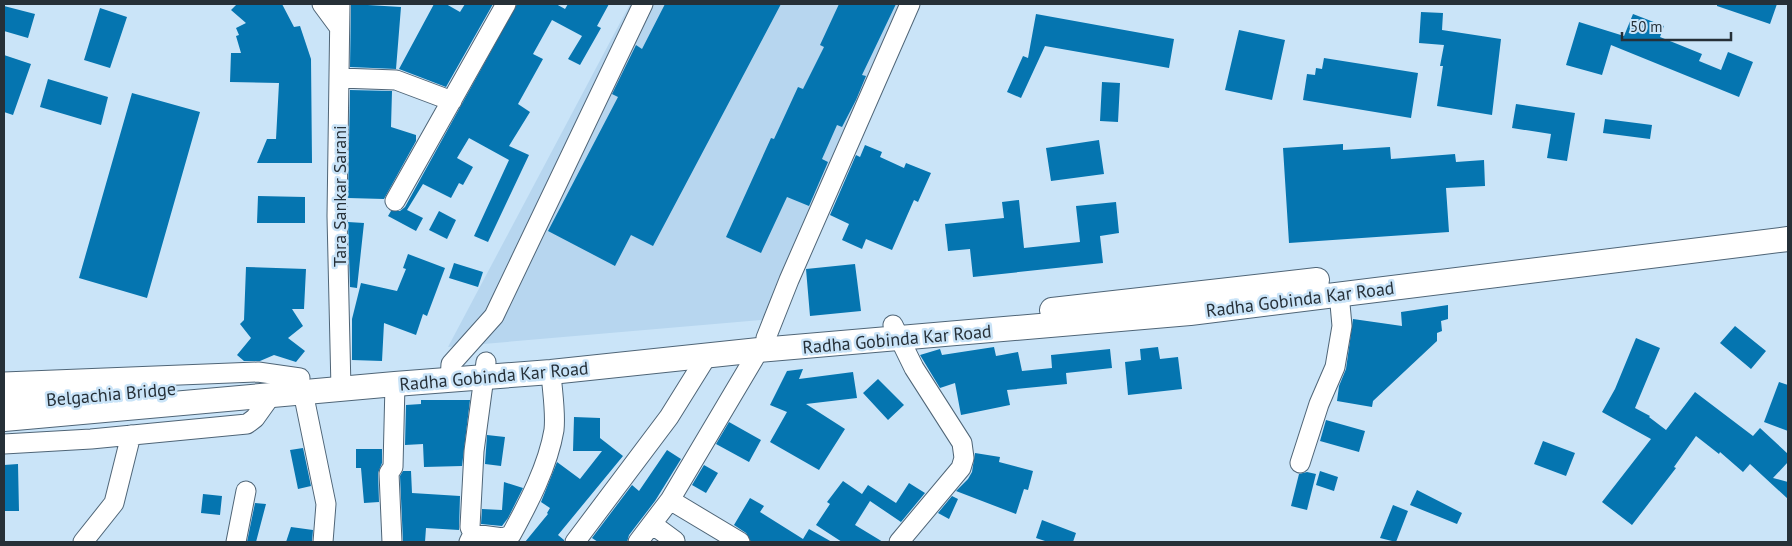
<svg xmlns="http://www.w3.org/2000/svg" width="1792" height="546" font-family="'PT Sans',sans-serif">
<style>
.built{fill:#b7d6ef}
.building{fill:#0575b0}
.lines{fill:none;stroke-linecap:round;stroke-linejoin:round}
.minor-casing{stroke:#4f6577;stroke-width:21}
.major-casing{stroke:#4f6577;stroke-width:26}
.minor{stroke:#fff;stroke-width:19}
.major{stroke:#fff;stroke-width:24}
.labels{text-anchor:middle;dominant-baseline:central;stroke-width:5;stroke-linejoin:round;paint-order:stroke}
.street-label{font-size:18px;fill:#263038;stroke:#cae4f8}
</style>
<rect width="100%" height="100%" fill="#cae4f8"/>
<path class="built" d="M630,4H920L772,319L448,347Z"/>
<path class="building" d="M237,4H282L294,27L300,26L311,59L312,163H257L267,139H276L279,83L230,82L231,53H241L236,36L239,35L236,28L246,23L231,10Z
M351,4L401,7L396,69L350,67Z
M434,4H446L460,12L465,4H493L446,87L399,69Z
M517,4H556L565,9L568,4H609L597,26L601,28L580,65L568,59L582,36L552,20L533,54L543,59L518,104L530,112L509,146L529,155L488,242L474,236L509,160L469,138L457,158L473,167L463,185L459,183L451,198L423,184L407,210L423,218L416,231L388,216L391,211H400L405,207Z
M665,4H781L653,246L631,235L615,266L548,231L618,97L612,94L636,45L642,49Z
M839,4H896L862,75L866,76L856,100L842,127L837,125L822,159L828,162L809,206L787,197L761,253L726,237L771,138L774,139L798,87L803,89L824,47L820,45Z
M1717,4H1777L1770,24L1717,6Z
M4,6L35,14L28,38L4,31Z
M100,8L127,17L110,68L84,60Z
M1421,12L1443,13L1442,30L1501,39L1492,115L1437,106L1443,66H1440L1444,45L1419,43Z
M1036,14L1174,39L1169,68L1045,46L1021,98L1007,92L1023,56L1028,58Z
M1633,14L1664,26L1660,37L1702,54L1699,61L1721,70L1728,52L1753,62L1739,97L1611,45L1602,75L1566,65L1579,22L1624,36Z
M1239,30L1285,40L1272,100L1225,90Z
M4,55L31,64L13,115L4,112Z
M1324,58L1418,73L1411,118L1303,100L1307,74L1315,75L1316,68L1322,69Z
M48,79L108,97L101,125L40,107Z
M1102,82L1120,83L1118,122L1100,121Z
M350,90L392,91L391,127L416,135V141L384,199L348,198Z
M132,93L200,112L147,298L79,278Z
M1516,104L1575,113L1567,161L1547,158L1551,134L1512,128Z
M1605,119L1652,125L1650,139L1603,133Z
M1099,140L1104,174L1051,181L1046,148Z
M1343,144V150L1390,147L1391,159L1455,154L1456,162L1484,160L1485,186L1446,188L1449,232L1289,243L1283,148Z
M865,145L882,152L880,157L904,168L906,163L931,173L918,202L914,200L892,250L866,239L862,249L842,240L849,224L830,215L856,155L860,157Z
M258,196L305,197V223H257Z
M1019,200L1024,248L1080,242L1076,206L1116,202L1119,233L1100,236L1103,263L973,277L970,249L948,251L945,224L1004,218L1002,202Z
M439,211L456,220L447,239L429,230Z
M348,222L364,223L357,288L350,287Z
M408,254L445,268L427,316L423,314L416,335L384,323L382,361L352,360V319L361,283L397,291L406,269L403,268Z
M454,263L483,272L478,287L449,278Z
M855,264L861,311L810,316L806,269Z
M246,267L306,269L304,309H292L303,326L288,338L305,351L296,362L274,355L260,361H244L237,355L251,338L240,324L244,320Z
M1448,305V319L1441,321L1442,331L1437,333V341L1373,401L1372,407L1337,401L1339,386L1346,369L1353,319L1402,326L1401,312Z
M1735,326L1766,351L1751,369L1720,343Z
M1636,338L1660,348L1635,408L1650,416L1649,417L1666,430L1695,392L1753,436L1760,428L1788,454V462L1773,478L1788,482V499L1750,464L1743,472L1720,452L1719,454L1696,436L1674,467L1676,468L1632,525L1602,502L1651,439L1602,412L1615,389Z
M994,347L996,356L1018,352L1022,371L1052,368L1051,355L1110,349L1112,368L1066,373L1067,384L1007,390L1010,405L961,415L955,383L940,388L920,355L940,349L942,355Z
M1158,347L1160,359L1178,357L1182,389L1128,395L1125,362L1141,360L1140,349Z
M803,369L799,379L853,372L857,398L806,404L845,429L819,470L770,442L787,412L770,405L787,371Z
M878,379L904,405L888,420L863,393Z
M1779,382L1788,385V431L1764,422Z
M421,400H470L462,466L424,467L423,444L405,445L406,405L421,404Z
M574,417L600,418V438L623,456L558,535L564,540V542H525L548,514L547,513L550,508L541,502L557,462L580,479L602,451H573Z
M1326,420L1365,431L1359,452L1320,441Z
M729,422L761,440L749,462L716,444Z
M487,435L505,437L501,466L485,464Z
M1543,441L1575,453L1566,476L1534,464Z
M303,448L311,486L298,489L290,450Z
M356,449H382V463L378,473L379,502L364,503L361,468H356Z
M667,450L681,459L655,501L629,535L627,542H598L592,538L632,485L639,491Z
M975,453L1000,457L999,462L1033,471L1028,490L1024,489L1016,514L956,491L968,479L972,472Z
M18,464L19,511H4V465Z
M704,465L718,473L706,493L692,485Z
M403,471H411L412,493L460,496L459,530L426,528L425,542H403L400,476Z
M1320,471L1338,477L1334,491L1316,485Z
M1307,472L1316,474L1307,510L1291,506L1299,474Z
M843,481L862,494L868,485L896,503L909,483L925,493L901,522L870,501L855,525L883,542H842L816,525L830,504L827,502Z
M504,482L523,488L508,518L502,526L481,524L482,509L502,510Z
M1417,490L1462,513L1457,524L1410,505Z
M203,494L222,496L220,515L201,513Z
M952,496L958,499L949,519L938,513Z
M750,498L764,506L760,512L803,539L809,529L832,542H751L746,533L734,525Z
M255,503L266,504L256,542H247Z
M1393,505L1408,511L1396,542L1380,538Z
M1042,520L1076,533L1073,542H1048L1036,538Z
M291,527L313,530L312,542H286Z"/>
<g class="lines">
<defs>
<path id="minor" d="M322,4L339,27
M340,4L337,216L341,389
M340,78L396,80L452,101
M395,201L506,4
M893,325L914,368L962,443L964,458L961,468L899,542
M766,338L789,280L910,4
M450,380L451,364L494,316L643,4
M4,382L258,372L300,378
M303,392L326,504L323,542
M4,444L91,439L247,424L255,418L270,397
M1300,463L1319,404L1335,367L1342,326L1339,293
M652,524L675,541
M473,534L503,538L511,535C528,504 548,466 554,430C556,412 552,390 551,372
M83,542L114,503L131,435
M236,542L246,491
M392,542L389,473L393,467L395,384
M469,542L473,534L470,527L474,451L486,362
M575,542L669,417L707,356
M638,542L670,500
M740,542L670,500L759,350"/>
<path id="major" d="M1052,310L1317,280
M4,402L155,390
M4,419L395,384L551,372L759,350L1190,313L1788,239"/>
</defs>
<use href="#minor" class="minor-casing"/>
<use href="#major" class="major-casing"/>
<use href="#minor" class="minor"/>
<use href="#major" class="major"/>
</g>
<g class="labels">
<g class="street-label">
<text transform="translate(339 196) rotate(-90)">Tara Sankar Sarani</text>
<text transform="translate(1300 299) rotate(-7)">Radha Gobinda Kar Road</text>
<text transform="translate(897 339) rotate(-5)">Radha Gobinda Kar Road</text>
<text transform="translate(494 376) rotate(-5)">Radha Gobinda Kar Road</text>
<text transform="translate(111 394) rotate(-5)">Belgachia Bridge</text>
</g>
</g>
<rect width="1792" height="546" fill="none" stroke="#263038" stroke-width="10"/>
<path d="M1622 32v8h109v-8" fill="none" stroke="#263038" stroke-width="2.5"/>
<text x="1630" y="32" font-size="15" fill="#263038" stroke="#cae4f8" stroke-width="4" paint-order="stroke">50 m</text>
</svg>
